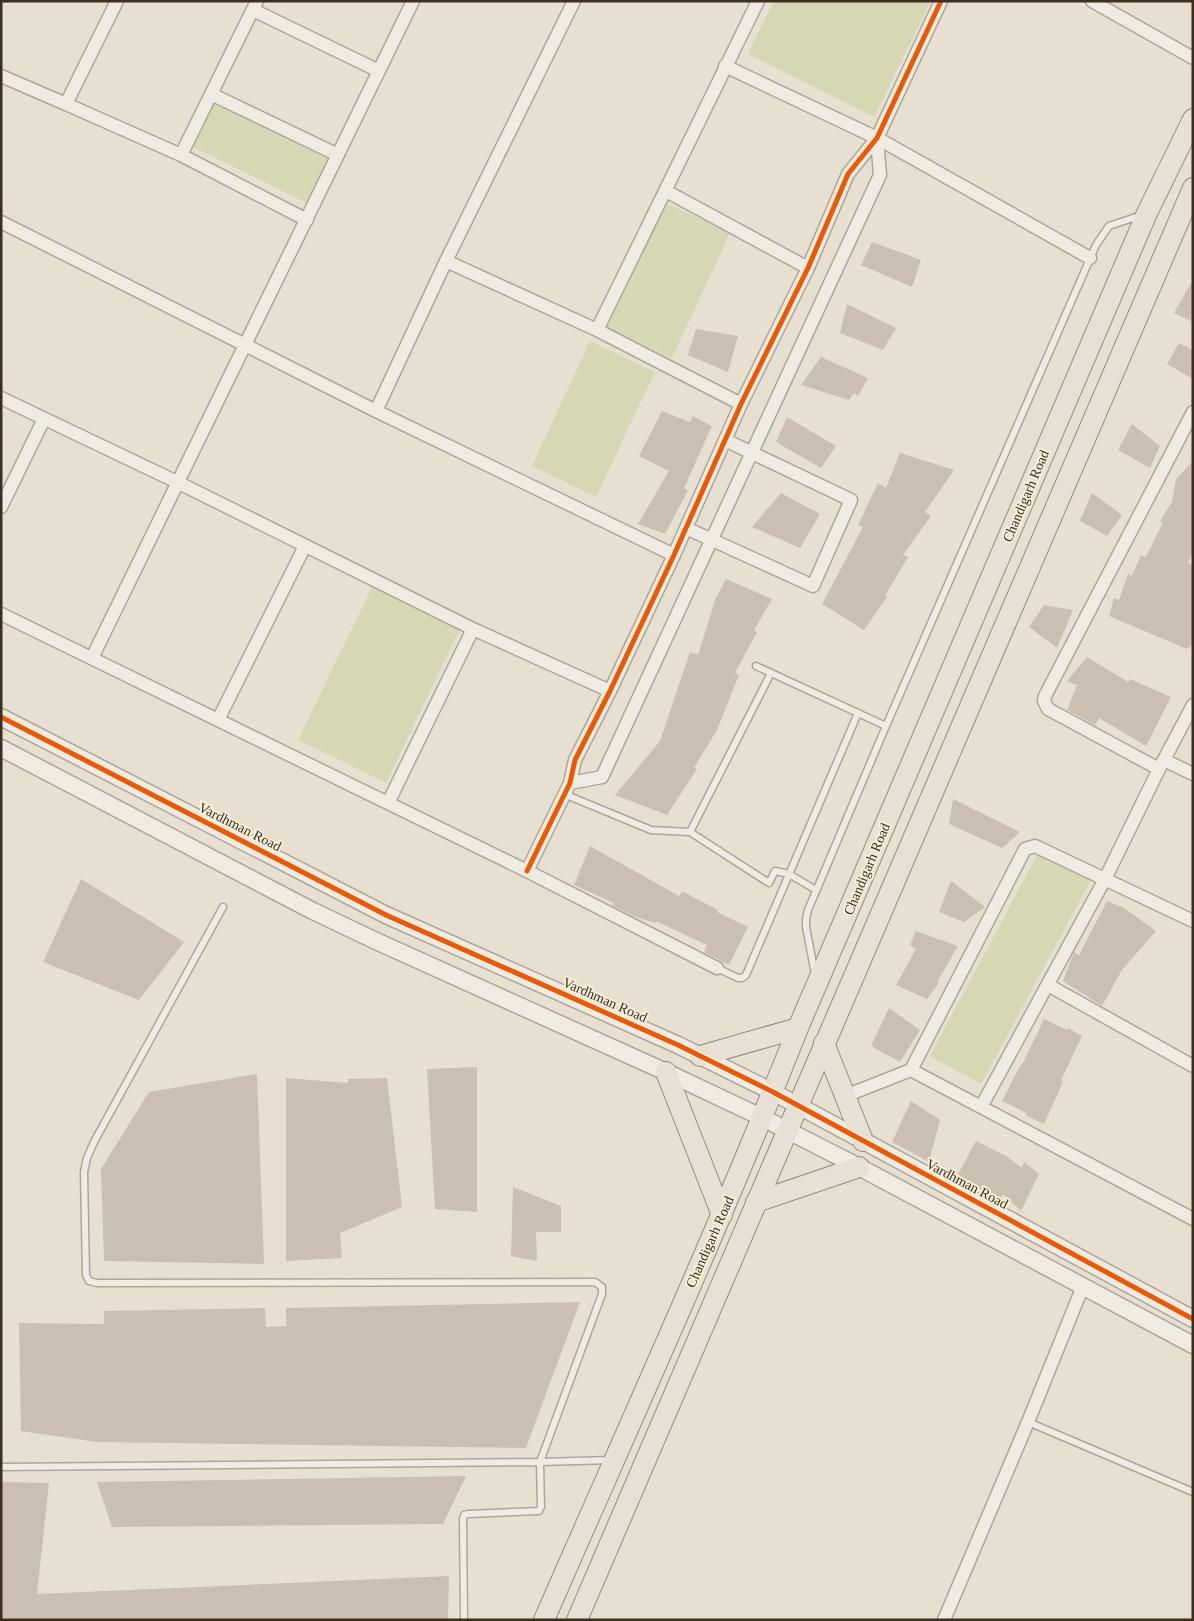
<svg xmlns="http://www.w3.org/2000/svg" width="1194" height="1621" font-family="'Times New Roman',serif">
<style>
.green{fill:#d6d7b3}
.building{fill:#cbbfb2}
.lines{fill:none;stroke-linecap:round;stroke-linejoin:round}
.service-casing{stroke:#ada599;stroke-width:9}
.minor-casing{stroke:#ada599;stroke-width:15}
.tertiary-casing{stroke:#ada599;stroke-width:19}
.primary-casing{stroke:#928b80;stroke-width:22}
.service{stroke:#efebe3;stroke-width:6}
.minor{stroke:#efebe3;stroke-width:12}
.tertiary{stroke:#efebe3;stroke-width:16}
.primary{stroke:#e6e1d4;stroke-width:20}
.cycleway-casing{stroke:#f7eed8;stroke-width:8}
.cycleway{stroke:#e8590c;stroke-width:5}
.labels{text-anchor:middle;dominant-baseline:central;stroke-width:4;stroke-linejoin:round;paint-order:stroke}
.street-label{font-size:14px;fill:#3d2e20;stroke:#f7eed8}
</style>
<rect width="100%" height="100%" fill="#e7e0d1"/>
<path class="green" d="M774,1H931L874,117L748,54Z
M214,104L328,159L307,203L193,147Z
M666,203L730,233L672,358L607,328Z
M590,341L655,372L596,497L532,466Z
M375,581L462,624L386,783L298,740Z
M1041,848L1093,876L981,1084L930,1056Z"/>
<path class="building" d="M872,242L921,260L912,287L861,265Z
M1193,280V322L1174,313Z
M847,304L896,328L883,350L840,333Z
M696,329L738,336L728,372L688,355Z
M1179,343L1193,350V379L1167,364Z
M821,357L868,378L858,396L854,393L849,400L801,385Z
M662,411L690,422L693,416L712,426L684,488L688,490L665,534L638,524L669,471L639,456Z
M787,417L836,446L821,468L776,442Z
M1132,424L1160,446L1150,468L1118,450Z
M900,453L954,470L925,512L931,516L903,555L908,557L885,596L887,597L864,630L822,604L863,527L858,525L878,483L886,488Z
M1193,461V552L1188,563L1193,566V644L1187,649L1109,616L1114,598L1119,600L1128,574L1132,576L1141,555L1146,557L1163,522L1160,521L1172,502L1176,479Z
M781,493L820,514L800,548L752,527Z
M1092,493L1122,515L1107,536L1080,521Z
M726,579L772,599L754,630L757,632L735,673L739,675L717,730L694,768L697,769L667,815L615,795L660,741L690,652L698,655L715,600Z
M1044,605L1073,610L1057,648L1029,627Z
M1087,657L1128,682L1130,679L1171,697L1146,746L1099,718L1095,725L1067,710L1077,685L1067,681Z
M953,799L1020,832L1002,848L949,824Z
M590,846L679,896L682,891L718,910L717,912L748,927L729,965L704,952L707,945L656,921L655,923L633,916L612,905L614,903L574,885Z
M81,879L184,942L139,1000L43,962Z
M951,881L985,907L964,922L939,912Z
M1107,901L1124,908L1156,931L1122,970L1102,1006L1063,981L1074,952L1079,955Z
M916,931L958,946L937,982L939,983L927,999L896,985L916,949L910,945Z
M889,1008L920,1030L900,1062L871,1046Z
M1044,1019L1067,1030L1068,1028L1082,1036L1061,1080L1063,1082L1044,1124L1025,1115L1027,1113L1002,1101L1021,1064L1022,1065Z
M477,1067V1212L435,1209L427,1069Z
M257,1074L264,1264L104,1261L101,1169L149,1092Z
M286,1078L348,1083V1079L387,1078L402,1207L340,1233L342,1258L286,1261Z
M911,1101L940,1120L929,1162L892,1142Z
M976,1141L1006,1156L1022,1168L1024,1162L1039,1174L1021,1211L1003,1194L1001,1199L977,1188L976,1190L956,1178Z
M513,1187L561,1206V1232H536L537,1261L511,1256Z
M580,1302L526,1448L97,1442L21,1431L19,1323L104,1324V1311L265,1308L266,1327L286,1326V1308Z
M466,1476L443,1524L112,1527L97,1482Z
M1,1482L49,1483L37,1594L449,1576L448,1620H1Z"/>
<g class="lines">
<defs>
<path id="service" d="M756,666L886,726
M771,673L690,832L769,883L775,871L789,874L816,890
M564,794L651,830L690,832
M717,968L738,978H742L746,975L858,713
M815,974L806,927V919L808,910L886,726L1096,245L1109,226L1142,215
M1028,1422L1193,1492
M1,1467L540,1462L602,1294V1287L595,1282L97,1283L89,1281L86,1275L84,1172L87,1158L94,1142L223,907
M464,1620L463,1519L464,1515L468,1514L539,1511L541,1507L540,1462L612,1460"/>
<path id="minor" d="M1092,1L1193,58
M253,10L379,71
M725,66L877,138L1090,258
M1,76L66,104L117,1
M211,94L338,155
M66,104L181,155L307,220
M181,155L257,1
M666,191L808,268
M1,222L376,411L674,555
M446,261L597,330L741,404
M597,330L758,1
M1,398L177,482L473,629L610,691
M376,411L446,261L574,1
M1,507L44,419
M686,528L813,586L851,500L725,440
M1,614L527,871L717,968
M92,658L413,1
M218,720L305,546
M1164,760L1193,774
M1159,769L1048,709L1044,701L1045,696L1193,412
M570,783L602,777L880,175L877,138
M388,803L473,629
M527,871L570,783L575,760L610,691L674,555L741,404L808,268L848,174L877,138L941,1
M1048,985L1193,1066
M911,1070L1193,1219
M845,1096L911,1070L1025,849L1035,846L1193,921
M981,1107L1105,879L1159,769L1193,705
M944,1620L1028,1422L1083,1286"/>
<path id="tertiary" d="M1,717L386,915L678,1045L773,1092L1193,1319
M1,748L313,911L376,941L666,1072L763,1118L859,1167L1193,1345"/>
<path id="primary" d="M824,1043L863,1141
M700,1056L798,1028
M666,1072L722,1215
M756,1202L859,1167
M544,1620C630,1423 719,1228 798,1028L1147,213L1193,119
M577,1620L1193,188"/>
</defs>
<use href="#service" class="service-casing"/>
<use href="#minor" class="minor-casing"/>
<use href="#tertiary" class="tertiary-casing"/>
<use href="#primary" class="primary-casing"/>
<use href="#service" class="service"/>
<use href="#minor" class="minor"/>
<use href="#tertiary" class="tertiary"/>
<use href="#primary" class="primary"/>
<defs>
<path id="cycleway" d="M1,717L386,915L678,1045L773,1092L1193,1319
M527,871L570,783L575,760L610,691L674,555L741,404L808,268L848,174L877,138L941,1"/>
</defs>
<use href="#cycleway" class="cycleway-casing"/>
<use href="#cycleway" class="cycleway"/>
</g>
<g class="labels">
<g class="street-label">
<text transform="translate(1026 496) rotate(-67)">Chandigarh Road</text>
<text transform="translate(240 827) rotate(27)">Vardhman Road</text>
<text transform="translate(867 869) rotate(-67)">Chandigarh Road</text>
<text transform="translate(605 1000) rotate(24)">Vardhman Road</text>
<text transform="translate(967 1184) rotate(28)">Vardhman Road</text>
<text transform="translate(710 1242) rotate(-66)">Chandigarh Road</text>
</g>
</g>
<rect width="1194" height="1621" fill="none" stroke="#3d2e20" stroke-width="5"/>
</svg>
